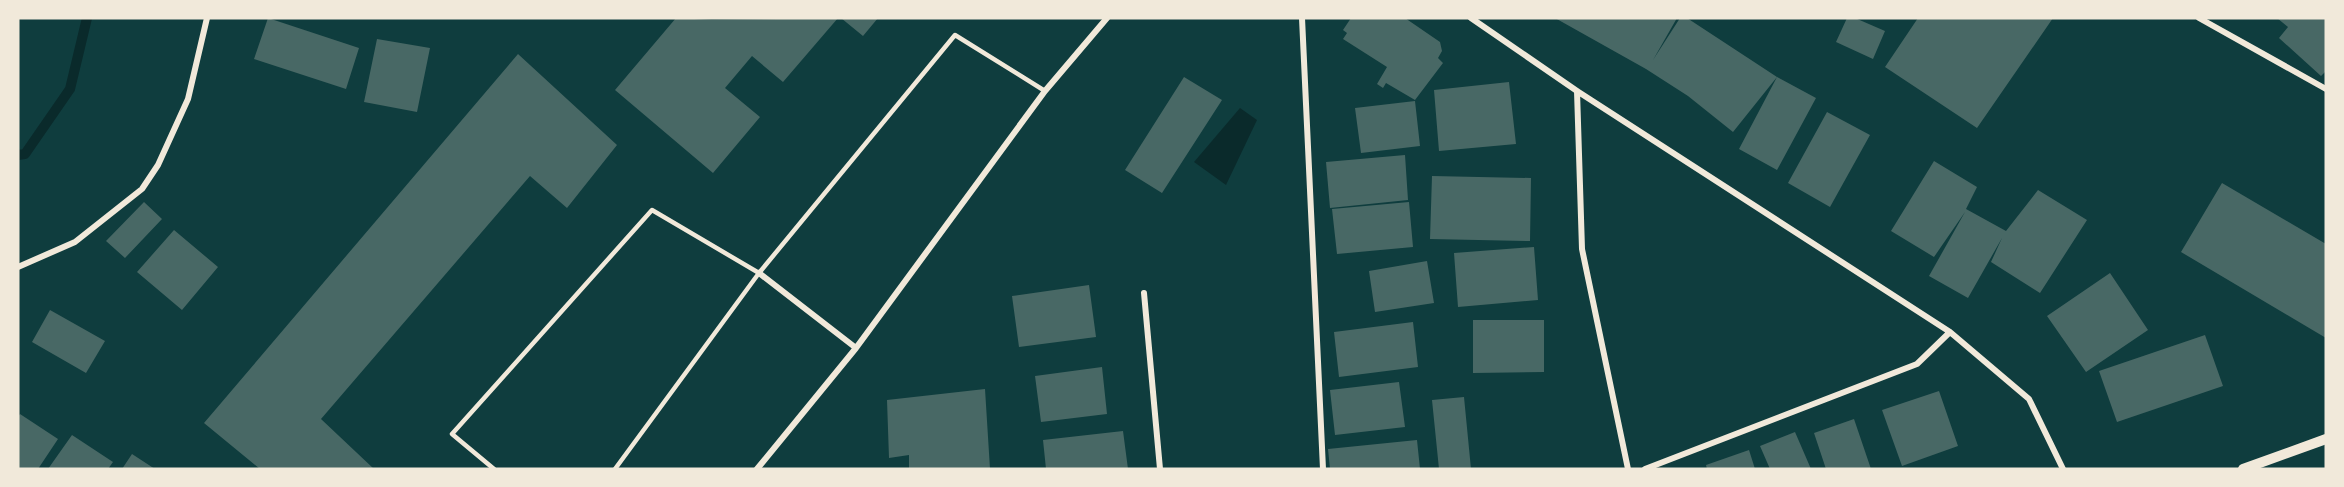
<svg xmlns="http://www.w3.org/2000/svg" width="2344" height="487" font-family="'Noto Sans',sans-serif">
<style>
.water{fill:#0a2a2b}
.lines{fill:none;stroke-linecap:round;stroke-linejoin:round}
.stream{stroke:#0a2a2b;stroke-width:10}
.building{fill:#486865}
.service{stroke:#f1e9da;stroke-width:4.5}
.minor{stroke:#f1e9da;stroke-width:6}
.tertiary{stroke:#f1e9da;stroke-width:10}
</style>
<rect width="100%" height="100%" fill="#0f3d3e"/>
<path class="water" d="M1240,108L1257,120L1226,185L1194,162Z"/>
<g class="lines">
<path class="stream" d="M18,155L25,154L70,89L87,18"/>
</g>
<path class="building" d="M268,18L359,48L346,89L254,59Z
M676,18L712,20L838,18L783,82L752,56L725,88L760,117L713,173L615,90Z
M841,18H878L863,36Z
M1351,18H1405L1440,42L1442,51L1438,58L1443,63L1415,100L1386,83L1383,88L1377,84L1387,67L1343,39L1347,33L1343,30Z
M1555,18H1677L1653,60L1680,18H1687L1777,77L1816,98L1777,170L1739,149L1777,77L1733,132L1688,96L1646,69Z
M1847,18H1855L1885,31L1873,59L1836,42Z
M1918,18H2053L1977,128L1885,67Z
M2277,18H2326V71L2321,76L2279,38L2288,27Z
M377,39L430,48L417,112L364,102Z
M518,54L617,145L567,208L530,176L321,419L374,469H260L204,423Z
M1184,77L1222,100L1162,193L1125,170Z
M1509,82L1516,144L1439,151L1434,90Z
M1415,101L1420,146L1361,153L1355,108Z
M1827,112L1870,135L1830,207L1788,183Z
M1405,155L1408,200L1330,208L1326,162Z
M1934,161L1977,187L1966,209L2006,231L2038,190L2087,220L2040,293L1991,262L2002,238L1968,298L1929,276L1965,212L1934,257L1891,231Z
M1432,176L1531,178L1530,241L1430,239Z
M2222,183L2326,244V338L2181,252Z
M144,202L162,219L125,258L106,241Z
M1409,202L1413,247L1337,254L1332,209Z
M174,230L218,267L182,310L137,272Z
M1534,247L1538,300L1458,307L1454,253Z
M1427,261L1434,303L1375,312L1369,271Z
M2110,273L2148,330L2086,372L2047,316Z
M1089,285L1096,337L1019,347L1012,296Z
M50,310L105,341L86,373L32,342Z
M1473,320H1544V372L1473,373Z
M1413,322L1418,367L1339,377L1334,332Z
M2205,335L2223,386L2117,422L2099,371Z
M1102,367L1107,414L1041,422L1035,376Z
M1399,382L1405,427L1335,435L1330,390Z
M985,389L990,469H909V455L889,458L887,400Z
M1939,391L1958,446L1902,466L1882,410Z
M1464,397L1471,469H1439L1432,400Z
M20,414L58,439L38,469H18V417Z
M1854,419L1871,469H1826L1814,433Z
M1123,431L1128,469H1046L1043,440Z
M1795,432L1811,469H1770L1760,446Z
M72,435L113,462L108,469H48Z
M1417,440L1420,469H1330L1328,449Z
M1749,450L1755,469H1707L1706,465Z
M132,454L155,469H122Z"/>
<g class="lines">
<path class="service" d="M759,273L955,35L1045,91
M494,469L452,434L652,210L759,273L615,469"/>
<path class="minor" d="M1302,18L1323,469
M1471,18L1577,91L1950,332L2029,399L2063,469
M2199,18L2326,89
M1577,91L1582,249L1628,469
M18,267L75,242L142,189L158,165L188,99L207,18
M759,273L856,348
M1144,293L1160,469
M757,469L856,348L1045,91L1107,18
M1645,469L1917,364L1950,332"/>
<path class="tertiary" d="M2243,469L2326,439"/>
</g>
<rect width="2344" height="487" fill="none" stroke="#f1e9da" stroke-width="39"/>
</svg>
